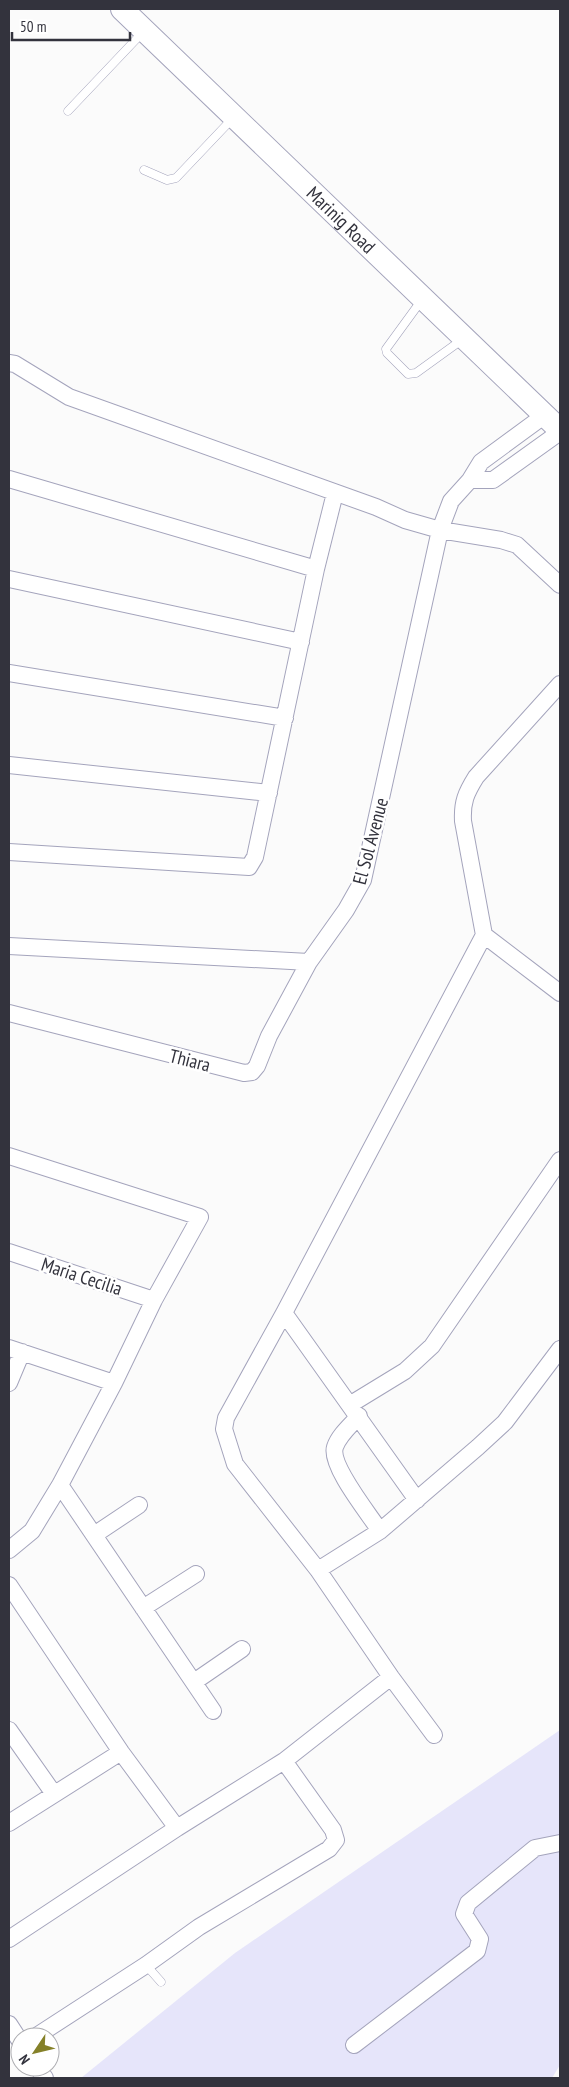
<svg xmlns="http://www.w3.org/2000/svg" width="569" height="2087" font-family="'PT Sans Narrow',sans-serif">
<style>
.green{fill:#e6e5fa}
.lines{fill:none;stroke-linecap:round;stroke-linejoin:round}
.lane-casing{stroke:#a4a4bc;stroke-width:9}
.street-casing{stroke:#a4a4bc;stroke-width:18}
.secondary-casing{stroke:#a4a4bc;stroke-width:24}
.lane{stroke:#fff;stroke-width:8}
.street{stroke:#fff;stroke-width:16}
.secondary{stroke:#fff;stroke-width:22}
.labels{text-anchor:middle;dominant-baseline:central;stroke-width:5;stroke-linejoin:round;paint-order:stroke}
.street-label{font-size:19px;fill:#33333d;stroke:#fff}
</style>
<rect width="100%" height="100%" fill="#fbfbfb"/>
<path class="green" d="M560,1730V2065L552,2078H81L235,1953Z"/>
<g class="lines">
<defs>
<path id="lane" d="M68,111L143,32
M144,170L167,180L176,178L233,118
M421,301L386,349L387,353L408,374L416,373L463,339
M146,1965L161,1982"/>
<path id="street" d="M9,363L15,364L69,397L376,507L405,520L440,530L501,540L517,545L560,585
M9,479L316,569
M470,480H493L560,432
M9,579L301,642
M9,673L285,718
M9,765L269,793
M9,852L249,867L255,857L316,569L335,493
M484,935L560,993
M9,946L309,962L346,910L363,880L440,530L451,501L470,480L481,462L545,415
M9,1013L244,1073L252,1072L257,1066L269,1036L309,962
M9,1156L200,1217L154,1300L114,1383L60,1485L32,1531L9,1550
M9,1252L154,1300
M284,1313L417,1500
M9,1348L114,1383
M9,1383L22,1352
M351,1404L405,1371L432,1346L560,1160
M359,1416C351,1425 339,1435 335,1447C329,1465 369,1514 380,1531
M60,1485L213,1711
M94,1535L139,1505
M318,1570L380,1531L478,1447L505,1422L560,1349
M9,1585L121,1752L177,1828
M143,1608L196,1574
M194,1682L242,1649
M9,1730L54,1794
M434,1735L391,1677L318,1570L235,1464L224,1429L226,1418L284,1313L484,935L463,821C462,802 466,793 476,777L560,684
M9,1823L121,1752
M9,1939L177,1828L284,1761L391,1677
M9,2024L20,2041
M35,2037L146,1965L199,1927L329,1849L336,1840L333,1830L284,1761
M354,2045L477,1951L480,1939L464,1914L468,1903L535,1848L560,1843
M37,2067L45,2078"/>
<g id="secondary">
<path id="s1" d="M122,9L560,430"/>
</g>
</defs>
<use href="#lane" class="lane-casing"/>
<use href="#street" class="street-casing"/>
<use href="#secondary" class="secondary-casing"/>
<use href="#lane" class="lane"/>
<use href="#street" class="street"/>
<use href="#secondary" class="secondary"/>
</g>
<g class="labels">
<g class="street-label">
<text stroke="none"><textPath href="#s1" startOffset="304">Marinig Road</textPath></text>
<text transform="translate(370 841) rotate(-75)">El Sol Avenue</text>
<text transform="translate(190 1060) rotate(14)">Thiara</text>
<text transform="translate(82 1276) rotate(18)">Maria Cecilia</text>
</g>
</g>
<rect width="569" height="2087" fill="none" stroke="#33333d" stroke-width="20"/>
<g transform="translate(35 2052) rotate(235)"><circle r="24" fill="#ffffff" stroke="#adadb1"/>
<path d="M0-4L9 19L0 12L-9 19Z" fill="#858129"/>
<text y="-8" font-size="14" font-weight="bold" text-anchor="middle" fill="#33333d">N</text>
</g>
<path d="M12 32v8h118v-8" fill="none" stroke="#33333d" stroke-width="2.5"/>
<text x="20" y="32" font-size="15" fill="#33333d" stroke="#ffffff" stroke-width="4" paint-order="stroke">50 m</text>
</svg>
